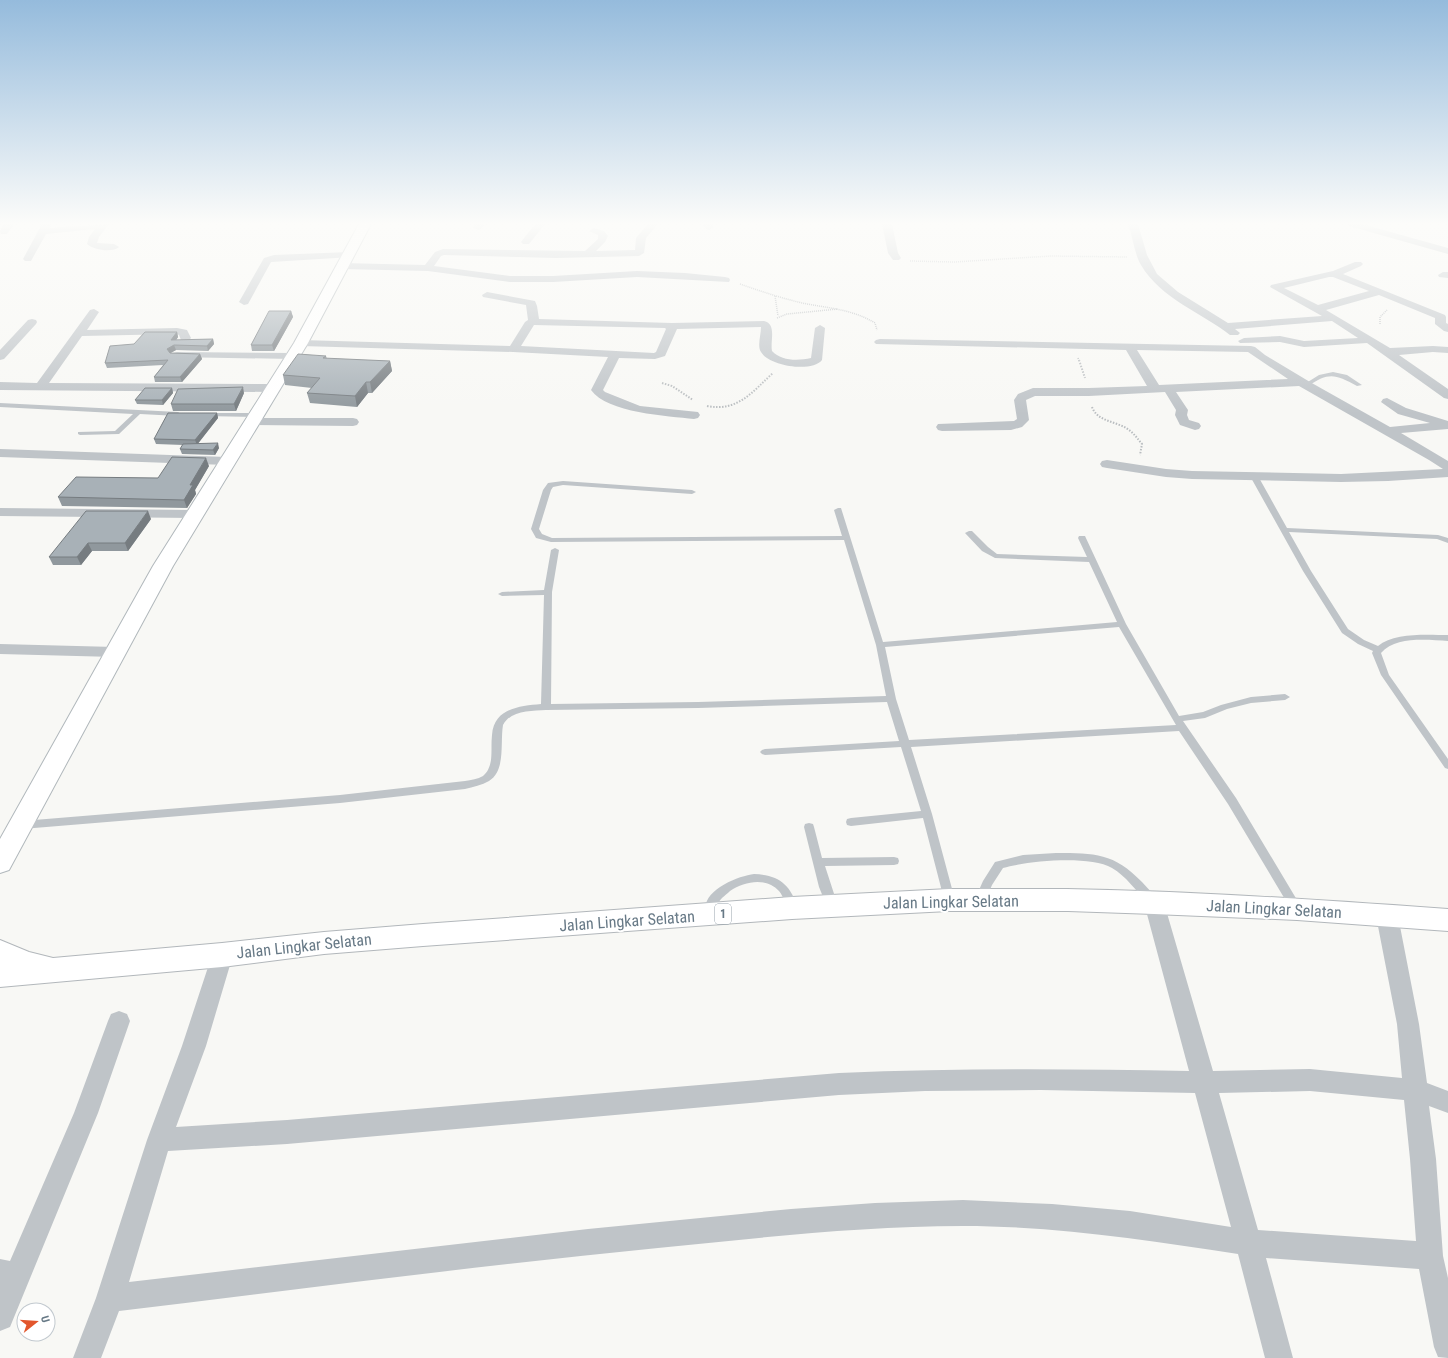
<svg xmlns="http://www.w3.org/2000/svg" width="1448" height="1358" font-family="'Roboto Condensed',sans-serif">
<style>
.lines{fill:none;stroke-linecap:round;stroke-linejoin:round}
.secondary-casing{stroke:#b1b8bc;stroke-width:2}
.highway-casing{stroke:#b2b7bb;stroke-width:2}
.path-far1{stroke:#b9bdc0;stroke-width:1.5;stroke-dasharray:1 1;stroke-linecap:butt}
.path{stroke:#b9bdc0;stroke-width:2;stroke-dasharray:1.5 1.5;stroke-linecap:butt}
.lane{fill:#bfc4c8;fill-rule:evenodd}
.street{fill:#bfc4c8;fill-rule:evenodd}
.secondary{fill:#fff;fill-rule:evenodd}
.highway{fill:#fff;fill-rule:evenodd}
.wall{fill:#90989d}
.shaded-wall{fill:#767c80}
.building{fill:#a8b1b7;stroke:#767c80}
.labels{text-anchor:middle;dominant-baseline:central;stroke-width:4;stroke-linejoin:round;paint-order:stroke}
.shield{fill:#fff;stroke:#95a1aa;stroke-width:1}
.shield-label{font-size:12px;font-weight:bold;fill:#677986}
.near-street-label{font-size:16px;fill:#677986;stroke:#fff}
</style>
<rect width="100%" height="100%" fill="#f8f8f5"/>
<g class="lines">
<defs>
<path id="secondary" d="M359,224H371L308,343L173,566L9,870L0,873V839L153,566L294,343Z"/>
<path id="highway" d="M949,889C988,889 1028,889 1067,889C1194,891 1321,900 1448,909V931L1297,920L1154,914L1068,911H949L792,919L423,946L324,954L222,967L0,987V940L29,952L53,958L222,943L324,932L423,924L792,897Z"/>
</defs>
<use href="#secondary" class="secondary-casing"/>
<use href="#highway" class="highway-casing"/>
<path class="path-far1" d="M910,261L954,262L1051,256L1127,257
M740,284C760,291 781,298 802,303C827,308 852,309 875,323L877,330
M775,296L778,316
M777,318L787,314L838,309
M1380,324V317L1387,310
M1078,358L1079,361"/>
<path class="path" d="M1079,360L1085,378
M662,383L672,386L693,400
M707,406C738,412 752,392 773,373
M1092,407C1097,421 1114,421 1126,428C1133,432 1137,438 1142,444L1140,455"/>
<path class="lane" d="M1333,372L1347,375L1362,385L1357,386C1335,374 1329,372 1308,386L1303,385L1319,375Z
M0,403L178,412L181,414L178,416L140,414L119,434L80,435L78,434V432L115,431L133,414L0,407Z
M205,413H256L259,415L256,417L203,416V414Z
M1251,474H1257L1258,476L1287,528L1438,535L1448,538V543L1437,539L1289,532L1311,571L1348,629L1364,640L1378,646C1394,632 1428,635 1448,635V641C1427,640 1396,636 1381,653L1389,675L1448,759V769L1445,768L1381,675L1372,653L1373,651L1358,644L1342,633L1303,571L1250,476Z
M563,481L692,490L696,492L692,494L563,485L553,487L551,490L539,529L542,534L552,538L842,536L834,510L838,508H841L883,642L1117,622L1089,562L995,558L982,551L965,533L969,531H972L988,547L997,554L1087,557L1078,538L1079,536H1085L1126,624L1179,716L1203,712L1221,705L1251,697L1285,694L1290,697L1285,700L1251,703L1227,709L1205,718L1183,721L1236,798L1300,905L1302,908L1300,911L1296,912L1292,911L1228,804L1179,731L911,747L932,814L955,900L953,903L949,904L945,903L923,818L851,826L847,825L846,822L847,819L851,818L921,811L901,747L765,755L762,754L760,752L762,750L765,749L899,741L887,702L698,708L546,710C531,711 511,710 503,725C500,742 506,771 489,781C482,785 473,787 465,789L340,803L22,829L18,828L17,825L18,822L22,821L340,795L465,781C471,780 478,779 483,776C488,772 490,766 491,760C492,751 491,743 492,735C494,708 520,706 541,704L544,595L502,596L498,594L502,592L544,590L551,550L555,548L559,550L552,592L551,704L698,702L886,696L876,645L844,540L551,542L536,538L531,529L543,490L548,483ZM1119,627L1176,725L909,740L896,699L885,647Z
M809,823L813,824L814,827L822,858L894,857L898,858L899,861L898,864L894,865L825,866L838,906L836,909L832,910L828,909L819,887L804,827L805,824Z
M1056,853C1095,853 1114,853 1142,882C1147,888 1153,893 1157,899L1155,902L1151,903L1147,902C1136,891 1126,876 1112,868C1089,855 1028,861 1003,868L992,885L985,902L981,903L977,902L975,899L983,881L995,862L1023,855Z
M754,874C779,875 790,884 798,908L796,911L792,912L788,911C785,904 784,897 779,891C766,877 745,881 730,891C727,894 721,898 719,902C717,907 718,912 716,917L712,918L708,917C695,893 737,876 754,874Z"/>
<path class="street" d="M4,224H14L7,234H1L0,231Z
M42,224H52L50,228L109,224L99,237L97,243L114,244L119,247C113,253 93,250 87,244L89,237L95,229L46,234L31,261H25L23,259Z
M475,224H485L481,229L478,230L473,227Z
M535,224H545L529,244H523L521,242Z
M648,224H658L646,238L644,253L639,256L556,258L444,255L441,256L434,266L510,276H553L637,271L685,273L725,277L729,278L730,280L729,282L637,277L553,282H510L428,271L342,269L337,266L342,263L425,265L435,252L443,249L585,251L598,239V235L589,231L594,228L604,231L608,236L605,242L596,251L635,250L636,238Z
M702,224H712L714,227L709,230L706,229Z
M882,224H892L898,253L901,258L899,260H893L888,253Z
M1128,224H1138L1147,255L1157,274L1178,292L1228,323L1322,316L1270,287L1271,285L1333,271L1355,262H1361L1363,264L1361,266L1343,274L1445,315L1446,317V323L1448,324V332L1444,331L1435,324V318L1379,295L1326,310L1390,348L1433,346L1448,347V353L1433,352L1399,355L1448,389V399L1444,398L1367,343L1304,347L1280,342L1240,343L1238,341L1244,338L1280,336L1304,341L1358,338L1332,321L1235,329L1240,333L1238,335H1230C1201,312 1161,299 1141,265C1134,253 1133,237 1128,224ZM1329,277H1333L1369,291L1318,305L1284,288Z
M1347,224H1362L1448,248V254L1349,226Z
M349,252L352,253L354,255L352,257L271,262L248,304L244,305L239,302L264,258L274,255Z
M1443,272H1448V278L1439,277L1438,275Z
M487,292L535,301L537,306L539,319L672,323L764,321C777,324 770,341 772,351C781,361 798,361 811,358L815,328L820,325L825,328L822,360C812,373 769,366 761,352C757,346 761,335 761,327L677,329L665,356L655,359L619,358L603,390L605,392L640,406L698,412L700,415L698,418L694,419C668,416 607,413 591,390L608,357L513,352L301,346L295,343L301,340L510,346L525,322L528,320L526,305L483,297L482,295ZM534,325L665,328L666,329L656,352L654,353L521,346Z
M94,309L99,312L87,330L177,328L187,330L191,338L189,340H181L179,335L177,334L82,336L49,383L272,384L276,385L278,388L276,391L272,392L0,390V382L37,383L90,310Z
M32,319L36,320L37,322L36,324L4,359L0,360V350L28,320Z
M880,339L1251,346L1255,347L1265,355L1310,382L1390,427L1430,423L1398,414L1381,402L1383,399L1387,398L1406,408L1448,421V429L1401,433L1448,461V477L1388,481L1341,482L1192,479L1166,477L1107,468L1102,467L1100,464L1102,461L1107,460L1166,469L1192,471L1341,474L1443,469L1429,460L1299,386L1176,392L1188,410L1187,415L1189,420L1199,423L1201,426L1199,429L1195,430L1180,425L1175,415L1176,410L1165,392L1089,396H1035L1026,400L1029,420L1022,427L1011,430L942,431L938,430L936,427L938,424L1014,421L1017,419L1014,400L1018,394L1033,388H1089L1147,386L1126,350L876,344L874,342L876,340ZM1137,350L1248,352L1288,379L1159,385Z
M177,352L293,353L297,354L299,356L297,358L293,359L173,357L171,355L173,353Z
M253,418H353L357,419L359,422L357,425L353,426L249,425L247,422L249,419Z
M0,449L227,457L232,458L234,461L232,464L227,465L0,457Z
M0,508L194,510L199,511L201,514L199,517L194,518L0,516Z
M0,644L115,647L121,648L123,652L121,656L115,657L0,654Z
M1154,895L1161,897L1164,903L1213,1071L1310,1069L1402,1078L1397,1024L1376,916L1380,910L1387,908L1394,910L1398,916L1419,1024L1427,1083L1448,1091V1113L1429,1106L1436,1159L1443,1256L1448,1278V1358L1438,1357L1434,1347L1419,1269L1266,1258L1293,1358H1265L1238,1254C1147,1240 1056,1226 963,1226C861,1226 759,1238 658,1248C478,1266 299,1289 119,1311L101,1358H73L96,1298L147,1140L182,1046L214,949L222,946L230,949L233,955L206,1046L176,1127L287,1120L839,1073C956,1068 1072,1069 1189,1071L1144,903L1147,897ZM1041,1090L1195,1093L1231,1227L1130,1211L1052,1204L963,1200L875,1203L791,1209L588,1229L129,1282L168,1151L287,1144L839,1095L925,1091ZM1310,1091L1404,1100L1410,1159L1416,1241L1258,1230L1219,1093Z
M119,1011L127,1014L130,1021L98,1113L10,1327L0,1331V1259L10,1261L74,1113L108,1021L111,1014Z"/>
<use href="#secondary" class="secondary"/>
<use href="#highway" class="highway"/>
</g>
<path class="wall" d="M291,311L293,317L274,351H252L251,345Z
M177,332L178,337L176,340L213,339L214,344L208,351L176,350L170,353L200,354L202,359L182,382H155L154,377L163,365L107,368L105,363L134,344Z
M326,356L327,359L390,361L392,371L372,393H368L357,407L310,403L307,393L312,388L285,385L283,375Z
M172,388L173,393L163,405L137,404L135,400Z
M244,393L236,411H173L171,404Z
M217,413L218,418L197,444L219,448L215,455L182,454L180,449L183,445L156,444L154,439Z
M209,466L195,490L196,494L187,508L62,506L58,497L158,478Z
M151,519L128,551H92L81,565H53L49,557Z"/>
<path class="shaded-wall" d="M291,311L293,317L274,351L272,345Z
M177,332L178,337L173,345L171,340Z
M213,339L214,344L208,351L207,346Z
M174,345L176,350L169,354L167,349Z
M200,354L202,359L182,382L180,377Z
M390,361L392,371L372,393L370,382Z
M366,382L368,393L357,407L355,396Z
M243,387L244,393L236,411L234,404Z
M172,388L173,393L163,405L162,400Z
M217,413L218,418L197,445L195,440Z
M218,443L219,448L215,455L213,450Z
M206,458L209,466L195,490L196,494L187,508L184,500L190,485Z
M148,511L151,519L128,551L125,543Z
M88,543L92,551L81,565L77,557Z"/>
<path class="building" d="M269,311H291L272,345H251Z
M145,332H177L171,340L213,339L207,346L174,345L167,349L170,353L200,354L180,377H154L168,360L105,363L110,346L134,344Z
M298,354L326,356L323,358L390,361L370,382H366L355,396L307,393L320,378L283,375Z
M243,387L234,404H171L178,389Z
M145,388H172L162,400H135Z
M168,413H217L195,440L154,439Z
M218,443L213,450L180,449L183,444Z
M172,457L206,458L190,485H193L184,500L58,497L76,477L158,478Z
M86,511H148L125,543H88L77,557H49Z"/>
<linearGradient id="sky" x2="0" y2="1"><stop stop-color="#95bbdc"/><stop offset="0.54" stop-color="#fcfcfa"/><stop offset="1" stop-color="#fcfcfa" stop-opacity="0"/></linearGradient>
<rect width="1448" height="414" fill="url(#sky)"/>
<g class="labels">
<rect class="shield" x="715" y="904" width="16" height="20" rx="3"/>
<g class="shield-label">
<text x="723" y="914">1</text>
</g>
<g class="near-street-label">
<text transform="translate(951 902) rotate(-1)">Jalan Lingkar Selatan</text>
<text transform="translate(1274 909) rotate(3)">Jalan Lingkar Selatan</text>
<text transform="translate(627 921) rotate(-4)">Jalan Lingkar Selatan</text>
<text transform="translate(304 946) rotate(-6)">Jalan Lingkar Selatan</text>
</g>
</g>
<g transform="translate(36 1322) rotate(73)"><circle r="19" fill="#ffffff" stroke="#c2c9cf"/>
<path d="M0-3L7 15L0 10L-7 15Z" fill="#e2562c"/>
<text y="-6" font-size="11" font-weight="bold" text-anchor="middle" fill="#677986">U</text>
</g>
</svg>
